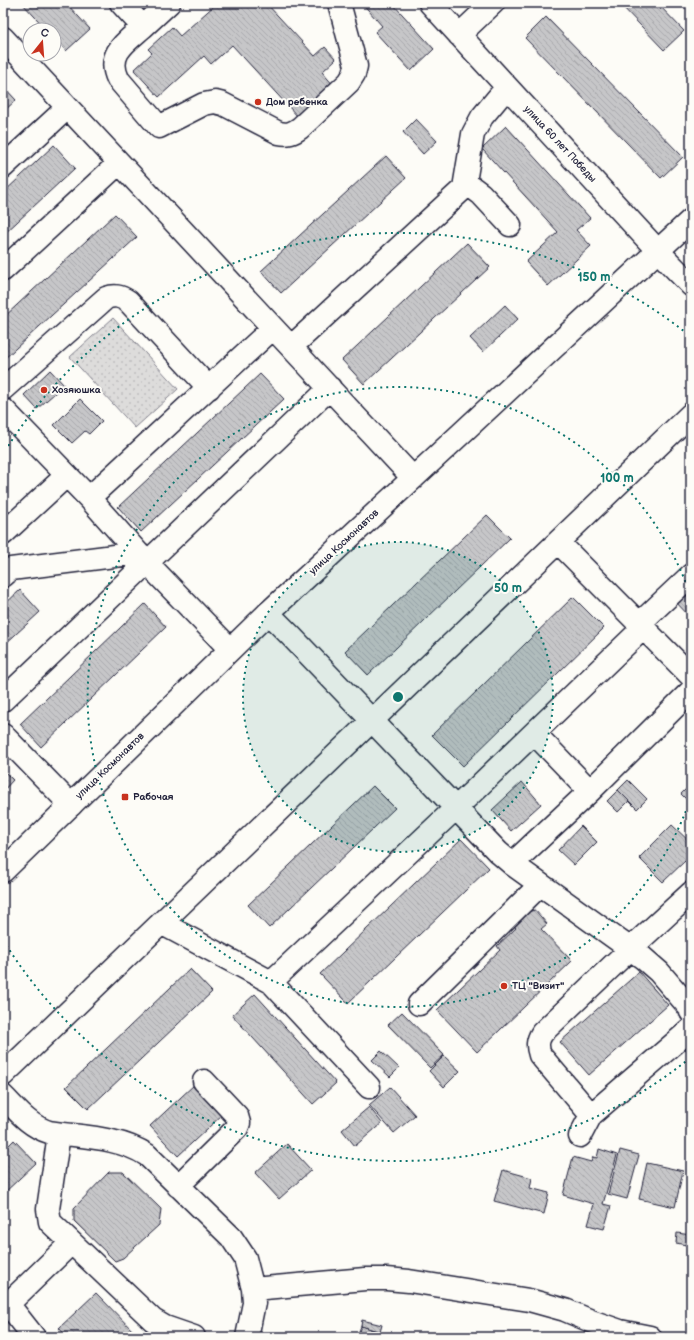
<svg xmlns="http://www.w3.org/2000/svg" width="694" height="1340" font-family="'Balsamiq Sans',sans-serif">
<style>
.park{fill:url(#park-dots);stroke:#807f8b}
.building{fill:url(#building-back-hatch);stroke:#22223b}
.lines{fill:none;stroke-linecap:round;stroke-linejoin:round}
.minor-casing{stroke:#22223b;stroke-width:25}
.major-casing{stroke:#22223b;stroke-width:25}
.minor{stroke:#fdfcf7;stroke-width:22}
.major{stroke:#fdfcf7;stroke-width:22}
.ring{fill:none;stroke:#0f766e;stroke-width:2;stroke-dasharray:2 4}
.poi-dot{fill:#c8321e;stroke:#fdfcf7;stroke-width:1.5}
.labels{text-anchor:middle;dominant-baseline:central;stroke-width:4;stroke-linejoin:round;paint-order:stroke}
.poi-label{font-size:10px;font-weight:bold;fill:#22223b;stroke:#fdfcf7;text-anchor:start}
.street-label{font-size:10px;fill:#22223b;stroke:#fdfcf7}
.centre{fill:#0f766e;stroke:#fdfcf7;stroke-width:2}
.ring-label{font-size:12px;text-anchor:middle;font-weight:bold;fill:#0f766e;stroke:#fdfcf7;stroke-width:4;stroke-linejoin:round;paint-order:stroke}
</style>
<defs>
<pattern id="park-dots" width="8" height="8" patternUnits="userSpaceOnUse"><rect width="8" height="8" fill="#dddcdb"/><path d="M2 2h.1M6 6h.1" fill="none" stroke="#bdbcbd" stroke-width="1.8" stroke-linecap="round"/></pattern>
<pattern id="building-back-hatch" width="6" height="6" patternUnits="userSpaceOnUse"><rect width="6" height="6" fill="#c6c6c8"/><path d="M-1 5l2 2M0 0l6 6M5-1l2 2" fill="none" stroke="#aaaaad"/></pattern>
</defs>
<rect width="100%" height="100%" fill="#fdfcf7"/>
<filter id="ink" filterUnits="userSpaceOnUse"><feTurbulence type="fractalNoise" baseFrequency=".025" numOctaves="2"/><feDisplacementMap in="SourceGraphic" scale="8" xChannelSelector="R" yChannelSelector="G"/><feConvolveMatrix kernelMatrix="1 2 1 2 8 2 1 2 1" color-interpolation-filters="sRGB"/></filter>
<g filter="url(#ink)">
<path class="park" d="M113,318L178,389L135,428L70,357Z"/>
<path class="building" d="M22,3H66L90,29L66,51L54,37V30H47Z
M214,3H266L315,56L325,47L336,59L322,72L334,86L299,118L232,45L211,64L204,56L159,97L134,70L152,53L148,49L172,27L180,36L216,4Z
M362,3H392L434,49L411,71L375,32L382,26Z
M619,3H657L684,31L664,50Z
M546,17L683,157L661,178L525,38Z
M3,86L16,100L3,112Z
M416,119L437,141L423,154L403,132Z
M506,126L590,218L576,230L591,246L548,286L526,262L558,232L482,149Z
M54,145L75,168L3,235V193Z
M386,156L406,178L281,293L261,271Z
M115,214L137,237L3,360V318Z
M467,243L490,267L364,384L342,360Z
M505,305L518,319L483,352L470,338Z
M50,370L64,385L37,409L24,395Z
M260,374L284,399L141,532L118,507Z
M80,399L102,421L89,434L85,431L72,443L54,425Z
M487,515L510,538L368,675L345,651Z
M691,582V618L673,599Z
M20,590L40,612L3,646V606Z
M573,597L604,628L463,766L432,735Z
M145,604L166,627L41,747L20,724Z
M3,770L13,780L3,791Z
M628,780L647,799L637,809L618,790Z
M522,782L541,804L511,831L492,810Z
M691,784V804L681,794Z
M373,786L395,808L269,928L248,905Z
M618,790L629,801L618,812L607,801Z
M672,825L691,843V863L689,865L685,861L663,882L639,858Z
M581,826L597,842L574,865L558,850Z
M461,839L489,868L348,1003L320,974Z
M535,910L547,924L541,929L572,961L477,1052L437,1010L500,950L497,946L516,928L512,924L523,913Z
M190,969L212,992L88,1109L66,1087Z
M639,972L668,1005L589,1075L560,1042Z
M255,994L336,1083L313,1104L232,1015Z
M402,1012L444,1055L430,1068L388,1025Z
M381,1051L399,1068L390,1077L372,1060Z
M444,1056L460,1071L444,1087L429,1071Z
M195,1084L223,1114L178,1156L150,1126Z
M390,1087L415,1115L394,1133L369,1105Z
M369,1107L382,1123L355,1146L342,1130Z
M14,1140L36,1163L3,1194V1151Z
M287,1144L311,1170L279,1199L255,1173Z
M599,1149L617,1155L603,1204L611,1206L604,1229L588,1225L594,1204L563,1195L573,1157L591,1162L593,1157L597,1158Z
M620,1150L639,1155L627,1199L608,1194Z
M647,1163L683,1171L675,1207L639,1199Z
M503,1170L532,1178L530,1188L549,1193L544,1214L494,1201Z
M109,1172H123L161,1209L159,1225L123,1258L115,1261L74,1221V1208Z
M677,1233L691,1235V1246L676,1243Z
M96,1293L137,1335L136,1337H67L59,1328Z
M362,1320L382,1325L380,1332L361,1326Z
M361,1326L380,1332L379,1337H369L358,1334Z"/>
<g class="lines">
<defs>
<path id="minor" d="M121,3L143,27L169,3
M430,3L658,251L691,285
M143,27C126,42 106,54 118,79L159,127L204,104L215,102L223,104L279,133C288,135 293,133 300,128L349,82L354,74L356,66L339,3
M459,35L493,3
M3,38L413,478
M3,167L67,108
M464,188L473,134L482,117L507,87
M3,270L119,163
M291,347L464,188H473L481,194L510,225
M3,389L106,298C115,295 120,296 128,301L209,388
M3,409L89,498L147,563L230,649
M89,498L273,328
M3,534L67,475
M558,542L691,676
M3,576L11,569L138,553
M268,613L290,635L498,852L512,864L643,958L659,972L689,1007L691,1012
M639,624L691,575
M3,700L330,388
M534,733L590,791
M3,735L71,805
M512,864L590,791L691,691
M161,923L271,982
M419,1004L540,885
M3,1075L691,414
M369,1087L271,982L456,808L643,628
M3,1096C17,1110 29,1126 49,1132C81,1137 120,1137 147,1155L231,1237L245,1258L253,1289L254,1303L247,1337
M591,1115L540,1055C537,1046 537,1041 542,1033L630,949L691,893
M59,1134L48,1209L50,1222L153,1320L165,1327L194,1337
M580,1136L591,1115L691,1029
M178,1186L237,1128L239,1123L237,1116L204,1081
M253,1289L365,1279H387L409,1281L529,1300L565,1310L591,1321L620,1331L650,1337
M8,1304L71,1243
M3,1305L8,1304L34,1337"/>
<path id="major" d="M3,871L268,613L691,220"/>
</defs>
<use href="#minor" class="minor-casing"/>
<use href="#major" class="major-casing"/>
<use href="#minor" class="minor"/>
<use href="#major" class="major"/>
</g>
</g>
<circle cx="398" cy="697" r="155" fill="#0f766e" fill-opacity=".12"/>
<g class="ring">
<circle cx="398" cy="697" r="155"/>
<path d="M690 800A310 310 0 1 1 690 594"/>
<path d="M690 1058A464 464 0 0 1 5 943M5 451A464 464 0 0 1 690 336"/>
</g>
<g class="poi-dot">
<circle cx="258" cy="102" r="4"/>
<circle cx="44" cy="390" r="4"/>
<rect x="121" y="793" width="8" height="8" rx="2"/>
<circle cx="504" cy="986" r="4"/>
</g>
<g class="labels">
<g class="poi-label">
<text x="266" y="102">Дом ребенка</text>
<text x="52" y="390">Хозяюшка</text>
<text x="133" y="797">Рабочая</text>
<text x="512" y="986">ТЦ "Визит"</text>
</g>
<g class="street-label">
<text transform="translate(560 144) rotate(47)">улица 60 лет Победы</text>
<text transform="translate(344 542) rotate(-43)">улица Космонавтов</text>
<text transform="translate(110 766) rotate(-44)">улица Космонавтов</text>
</g>
</g>
<circle cx="398" cy="697" r="6" class="centre"/>
<g class="ring-label">
<text x="594" y="281">150 m</text>
<text x="617" y="482">100 m</text>
<text x="508" y="592">50 m</text>
</g>
<rect width="694" height="1340" fill="none" stroke="#fdfcf7" stroke-width="16"/>
<rect x="8" y="8" width="678" height="1324" fill="none" stroke="#22223b" stroke-width="1.5" filter="url(#ink)"/>
<g transform="translate(42 42) rotate(17)"><circle r="19" fill="#fdfcf7" stroke="#a5a5ac"/>
<path d="M0-3L7 15L0 10L-7 15Z" fill="#c8321e"/>
<text y="-6" font-size="11" font-weight="bold" text-anchor="middle" fill="#22223b">С</text>
</g>
</svg>
